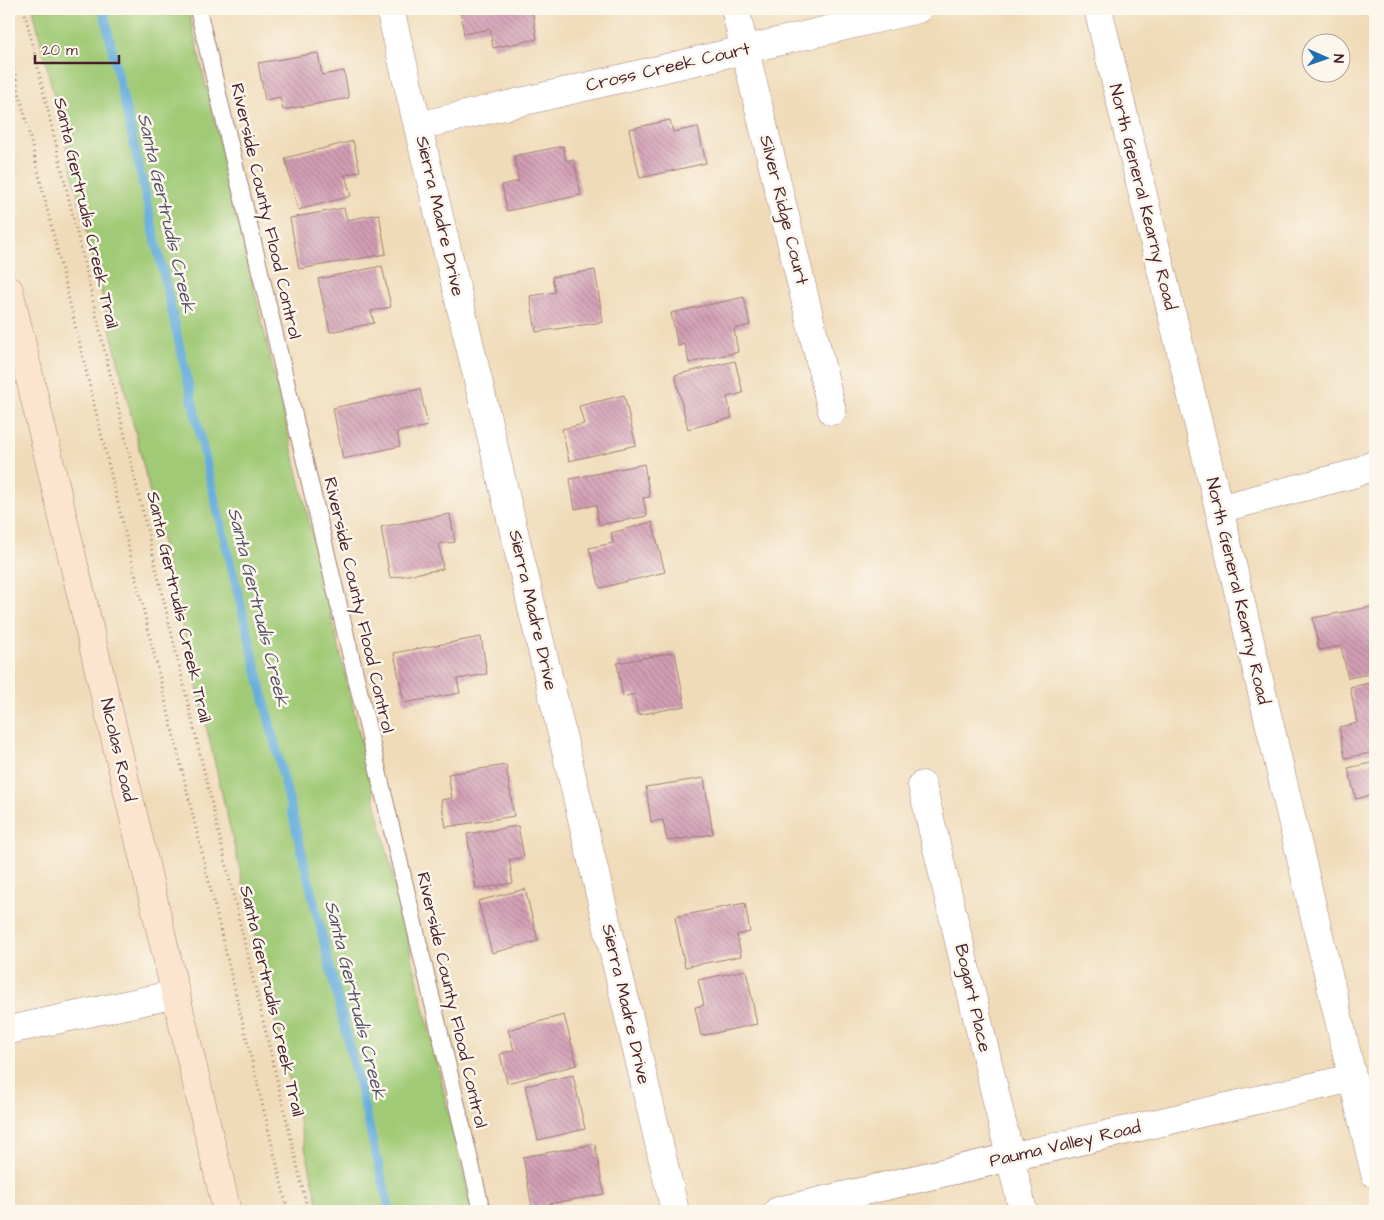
<svg xmlns="http://www.w3.org/2000/svg" width="1384" height="1220" font-family="'Architects Daughter',sans-serif">
<style>
.green{fill:#a0ca76;stroke:#757450}
.lines{fill:none;stroke-linecap:round;stroke-linejoin:round}
.stream{stroke:#66addd;stroke-width:9}
.building{fill:url(#building-back-hatch)}
.service-casing{stroke:#9d7d72;stroke-width:18}
.minor-casing{stroke:#9d7d72;stroke-width:29}
.secondary-casing{stroke:#9d7d72;stroke-width:29}
.path{stroke:#9d7d72;stroke-width:3;stroke-dasharray:1 4;stroke-linecap:butt}
.service{stroke:#fff;stroke-width:16}
.minor{stroke:#fff;stroke-width:28}
.secondary{stroke:#fbe5cf;stroke-width:28}
.labels{text-anchor:middle;dominant-baseline:central;stroke-width:5;stroke-linejoin:round;paint-order:stroke}
.street-label{font-size:18px;fill:#4a1f2b;stroke:#fbf7ec}
.water-label{font-size:19px;font-style:italic;fill:#545169;stroke:#fbf7ec}
</style>
<defs>
<pattern id="building-back-hatch" width="6" height="6" patternUnits="userSpaceOnUse" patternTransform="scale(1.25)"><rect width="6" height="6" fill="#d29fb5"/><path d="M-1 5l2 2M0 0l6 6M5-1l2 2" fill="none" stroke="#ac8193"/></pattern>
</defs>
<rect width="100%" height="100%" fill="#fbf7ec"/>
<filter id="ink" filterUnits="userSpaceOnUse"><feTurbulence type="fractalNoise" baseFrequency=".02" numOctaves="2"/><feDisplacementMap in="SourceGraphic" scale="10" xChannelSelector="R" yChannelSelector="G"/><feConvolveMatrix kernelMatrix="1 2 1 2 8 2 1 2 1" color-interpolation-filters="sRGB"/></filter>
<filter id="wash" filterUnits="userSpaceOnUse"><feTurbulence type="fractalNoise" baseFrequency=".0096" numOctaves="4" result="noise"/><feDisplacementMap in="SourceGraphic" scale="20" xChannelSelector="R" yChannelSelector="G"/><feGaussianBlur stdDeviation="1.12" result="paint"/><feColorMatrix in="noise" values="0 0 0 0 0 0 0 0 0 0 0 0 0 0 0 0 0 1.4 0 .05"/><feComposite in="paint" operator="in"/></filter>
<g filter="url(#wash)">
<rect width="100%" height="100%" fill="#f0dbb9"/>
<path class="green" d="M33,9H188L472,1211H320L200,700Z"/>
<g class="lines">
<path class="stream" d="M103,9L212,488L390,1211"/>
</g>
<g id="blocks">
<path class="building" d="M460,9H532L537,39L493,48L490,29L464,34Z
M318,53L322,75L344,71L349,98L283,110L280,97L265,100L258,63Z
M670,120L673,132L698,127L706,163L640,178L629,129Z
M353,141L360,171L345,175L351,196L298,210L285,158Z
M563,146L566,161L574,160L581,195L507,211L502,185L519,181L514,156Z
M344,208L347,220L379,214L386,254L299,269L290,218Z
M382,266L391,307L371,311L374,323L330,332L318,279Z
M595,270L603,322L536,332L530,296L555,292L552,277Z
M744,297L750,325L734,329L738,352L689,363L685,344L678,346L671,313Z
M735,361L743,393L727,397L732,418L688,429L675,375Z
M420,389L428,426L397,432L400,446L343,459L333,408Z
M624,395L636,445L569,461L562,429L584,424L579,406Z
M644,464L650,497L643,498L647,516L599,525L596,505L575,509L570,479Z
M450,514L455,542L439,544L443,569L390,578L381,527Z
M652,522L665,572L600,588L589,548L613,543L611,533Z
M1375,606V673L1348,678L1341,646L1319,650L1313,618Z
M481,637L487,674L457,679L460,693L404,703L394,653Z
M675,652L685,706L638,715L634,694L623,697L617,663Z
M1375,682V752L1345,758L1339,727L1357,723L1350,687Z
M1375,762V794L1356,799L1348,768Z
M506,765L514,816L446,827L441,800L452,798L448,774Z
M704,778L713,834L667,841L663,820L651,822L646,787Z
M518,826L524,857L509,860L513,883L476,889L467,834Z
M525,889L538,941L492,953L478,901Z
M745,903L750,932L737,935L741,956L685,967L675,917Z
M746,970L757,1024L701,1036L695,1007L704,1005L698,980Z
M564,1015L577,1065L507,1083L500,1054L514,1050L508,1030Z
M573,1075L585,1129L538,1140L525,1086Z
M595,1144L604,1194L532,1207L523,1157Z"/>
</g>
</g>
<g filter="url(#ink)">
<use href="#blocks" fill-opacity="0" stroke="#9d7d72" stroke-width="1"/>
<g class="lines">
<defs>
<path id="service" d="M198,9L482,1211"/>
<path id="minor" d="M390,9L675,1211
M735,9L832,411
M1098,9L1219,509L1375,1174
M418,126L918,9
M1219,509L1353,474L1375,464
M922,785L1023,1211
M9,1030L176,994
M778,1211L1352,1078"/>
<path id="secondary" d="M9,290L227,1211"/>
</defs>
<use href="#service" class="service-casing"/>
<use href="#minor" class="minor-casing"/>
<use href="#secondary" class="secondary-casing"/>
<path class="path" d="M24,9L308,1211
M9,50L288,1211"/>
<use href="#service" class="service"/>
<use href="#minor" class="minor"/>
<use href="#secondary" class="secondary"/>
</g>
</g>
<g class="labels">
<g class="street-label">
<text transform="translate(668 67) rotate(-13)">Cross Creek Court</text>
<text transform="translate(1143 197) rotate(76)">North General Kearny Road</text>
<text transform="translate(784 210) rotate(76)">Silver Ridge Court</text>
<text transform="translate(266 211) rotate(77)">Riverside County Flood Control</text>
<text transform="translate(86 213) rotate(77)">Santa Gertrudis Creek Trail</text>
<text transform="translate(440 216) rotate(77)">Sierra Madre Drive</text>
<text transform="translate(1238 591) rotate(77)">North General Kearny Road</text>
<text transform="translate(359 605) rotate(77)">Riverside County Flood Control</text>
<text transform="translate(179 607) rotate(77)">Santa Gertrudis Creek Trail</text>
<text transform="translate(533 610) rotate(77)">Sierra Madre Drive</text>
<text transform="translate(118 750) rotate(77)">Nicolas Road</text>
<text transform="translate(973 998) rotate(77)">Bogart Place</text>
<text transform="translate(452 1000) rotate(77)">Riverside County Flood Control</text>
<text transform="translate(272 1001) rotate(77)">Santa Gertrudis Creek Trail</text>
<text transform="translate(626 1004) rotate(77)">Sierra Madre Drive</text>
<text transform="translate(1065 1144) rotate(-13)">Pauma Valley Road</text>
</g>
<g class="water-label">
<text transform="translate(166 213) rotate(77)">Santa Gertrudis Creek</text>
<text transform="translate(258 607) rotate(76)">Santa Gertrudis Creek</text>
<text transform="translate(355 1000) rotate(76)">Santa Gertrudis Creek</text>
</g>
</g>
<rect width="1384" height="1220" fill="none" stroke="#fbf7ec" stroke-width="30"/>
<g transform="translate(1326 58) rotate(92)"><circle r="24" fill="#fbf7ec" stroke="#b4a19f"/>
<path d="M0-4L9 19L0 12L-9 19Z" fill="#1f6fb2"/>
<text y="-8" font-size="14" font-weight="bold" text-anchor="middle" fill="#4a1f2b">N</text>
</g>
<path d="M35 55v8h84v-8" fill="none" stroke="#4a1f2b" stroke-width="2.5"/>
<text x="42" y="55" font-size="15" fill="#4a1f2b" stroke="#fbf7ec" stroke-width="4" paint-order="stroke">20 m</text>
</svg>
